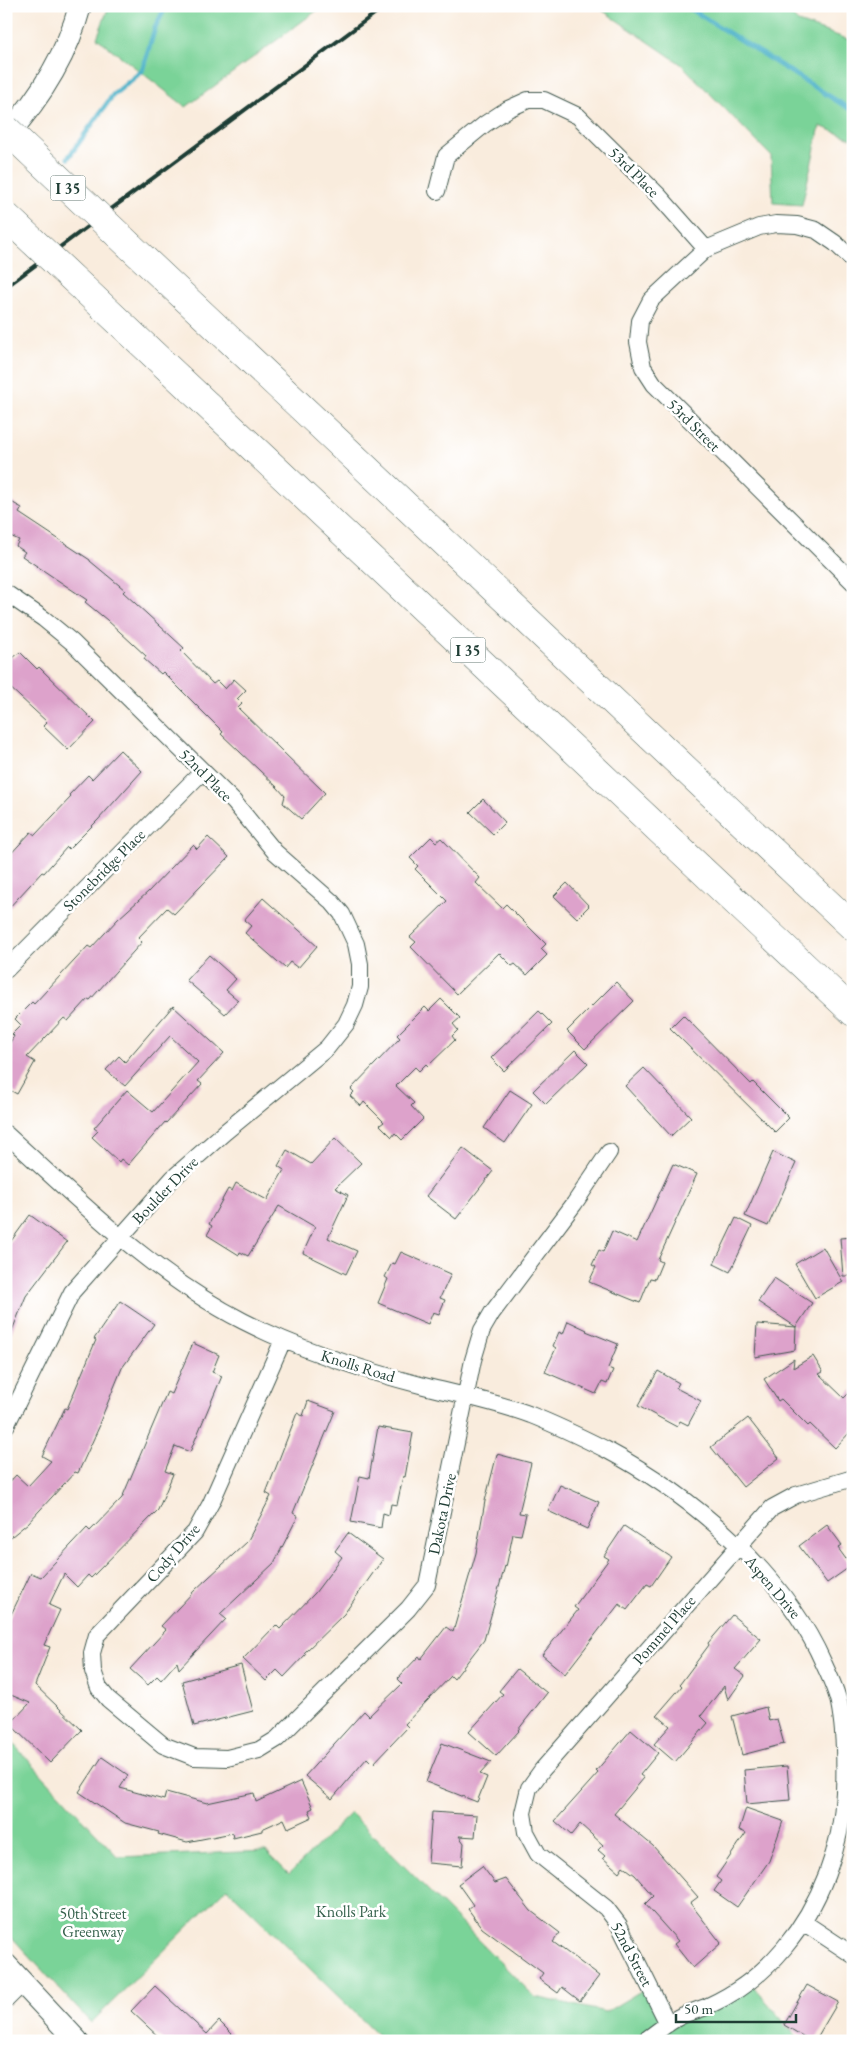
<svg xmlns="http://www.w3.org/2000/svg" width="859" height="2047" font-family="'EB Garamond',serif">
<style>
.green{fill:#7ad398;stroke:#4c8866}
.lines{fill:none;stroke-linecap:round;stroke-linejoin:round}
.stream{stroke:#49b1c8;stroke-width:5}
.building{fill:#dda2cb}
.street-casing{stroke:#40574d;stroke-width:18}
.secondary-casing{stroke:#40574d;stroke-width:24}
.highway-casing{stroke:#40574d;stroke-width:29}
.street{stroke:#fff;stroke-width:16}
.secondary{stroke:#fff;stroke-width:22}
.highway{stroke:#fff;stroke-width:28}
.rail{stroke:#1f3d34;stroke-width:4}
.highway-bridge-casing{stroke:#40574d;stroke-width:29;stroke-linecap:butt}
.highway-bridge{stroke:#fff;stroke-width:28}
.labels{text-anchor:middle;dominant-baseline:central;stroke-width:5;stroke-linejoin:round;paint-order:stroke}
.shield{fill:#fff;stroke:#627771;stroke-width:1}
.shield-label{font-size:15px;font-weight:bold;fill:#1f3d34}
.street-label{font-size:16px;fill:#1f3d34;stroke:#fff}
.park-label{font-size:16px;fill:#36624d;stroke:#fff}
</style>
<rect width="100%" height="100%" fill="#fff"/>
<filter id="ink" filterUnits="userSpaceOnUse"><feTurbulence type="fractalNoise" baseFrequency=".02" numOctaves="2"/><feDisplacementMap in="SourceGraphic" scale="10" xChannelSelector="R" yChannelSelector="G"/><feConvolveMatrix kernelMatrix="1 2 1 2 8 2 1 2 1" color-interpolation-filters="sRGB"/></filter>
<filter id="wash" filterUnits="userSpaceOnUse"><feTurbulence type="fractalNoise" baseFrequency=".0096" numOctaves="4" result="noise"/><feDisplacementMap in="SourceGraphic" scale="20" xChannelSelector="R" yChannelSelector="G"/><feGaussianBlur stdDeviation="1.12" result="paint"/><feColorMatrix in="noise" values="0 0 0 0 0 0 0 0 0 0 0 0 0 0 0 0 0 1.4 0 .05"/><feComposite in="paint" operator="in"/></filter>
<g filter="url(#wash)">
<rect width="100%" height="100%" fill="#f9ecdd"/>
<path class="green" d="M109,6H323L186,107L97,38Z
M596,6H782L798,22L853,41V139L820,126L802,205L773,203L771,156L681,64Z
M6,1736L118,1857L266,1851L289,1874L351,1813L535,1997L606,2012L649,1986L668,2024L749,1981L800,2041H384L227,1888L91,2023L6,1931Z"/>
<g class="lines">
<path class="stream" d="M686,6L853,111
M68,158L113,95L142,71L155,28L166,6"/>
</g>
<g id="blocks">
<path class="building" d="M6,499L22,508L19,513L90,560V561L125,590L123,592L184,648L181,651L213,684L217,681L225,689L234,679L246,690L237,699L242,704L238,708L325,793L301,819L283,803L285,796L278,788L221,734L223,732L163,672L161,674L144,659L146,656L107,620L85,602L87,600L22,556L25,552L16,546L19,540L6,534Z
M6,651L13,658L20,652L37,669L39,667L95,722L68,750L43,726L47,722L6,684Z
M120,750L142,771L98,820L69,849L67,847L44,873L42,872L6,911V859L31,832L35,835L71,797L69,795L88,775L92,779Z
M483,799L505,822L493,834L470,812Z
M208,837L229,857L174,914L167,908L138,938L142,942L90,1000L88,999L68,1021L64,1018L27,1057L35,1062L17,1094L6,1088V1049L14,1036L12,1034L21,1025L15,1019L32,1002L34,1004L88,946L91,948L118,919L148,892L193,845L197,849Z
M431,837L436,842L441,838L480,878L476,883L502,908L506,904L546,944L541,949L547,955L527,975L515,964L512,966L499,953L457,994L411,947L416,942L410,937L447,901L415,869L418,866L410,858Z
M567,883L589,906L577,918L554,896Z
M263,898L317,946L298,968L290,962L285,968L245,933L251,926L244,920Z
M209,955L236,979L226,990L238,1000L225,1014L186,980Z
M616,982L634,1001L585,1049L567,1031Z
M441,999L460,1018L453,1024L458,1030L452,1036L455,1040L428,1066L426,1064L419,1071L415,1067L396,1086L414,1103L411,1106L423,1119L402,1140L395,1133L392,1137L380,1125L384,1122L364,1102L361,1106L350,1096L354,1092L351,1089L400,1038L397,1035L425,1007L429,1011Z
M173,1006L224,1053L198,1081L202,1084L166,1123L165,1122L128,1165L121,1159L119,1162L92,1137L98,1131L94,1128L127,1090L153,1112L198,1062L170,1036L125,1086L106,1070L119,1056L125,1062Z
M539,1011L552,1024L504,1071L491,1058Z
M683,1015L751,1084L753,1082L789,1118L775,1132L670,1028Z
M575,1050L588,1063L546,1104L533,1091Z
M644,1068L691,1117L671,1136L625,1086Z
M510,1090L532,1104L505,1143L484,1128Z
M335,1138L361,1163L335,1188L348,1195L328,1238L357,1251L346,1274L303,1253L315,1227L279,1206L248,1256L240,1252L239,1255L207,1235L212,1226L209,1224L228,1189L232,1191L236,1183L267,1200L284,1170L278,1166L287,1150L311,1164Z
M463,1148L493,1171L456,1219L426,1196Z
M773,1152L796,1163L768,1226L745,1216Z
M673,1164L697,1174L658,1260L662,1262L655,1279L650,1278L640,1303L589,1282L596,1267L592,1265L599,1250L603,1252L612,1231L637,1242Z
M30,1215L67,1242L26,1296L7,1343L6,1248Z
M736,1218L752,1226L730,1272L714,1264Z
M853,1237V1276H843L840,1238Z
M823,1247L843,1282L815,1298L795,1264Z
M401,1252L451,1274L440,1298L445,1300L439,1314L433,1312L428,1324L378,1303L388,1279L385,1277L392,1263L395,1264Z
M774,1278L812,1303L796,1327L758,1302Z
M120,1301L154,1324L122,1368L99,1424L100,1425L78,1473L75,1472L28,1523L6,1541V1486L16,1475L28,1486L51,1461L42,1456L65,1408L67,1409L96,1340L94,1339Z
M568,1321L587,1330L586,1331L618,1344L608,1368L613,1370L607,1384L602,1382L596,1394L545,1372L556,1348L553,1346L559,1332L563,1334Z
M757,1324L796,1327L795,1350L755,1357Z
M193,1343L219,1355L212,1372L222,1376L190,1452L175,1446L165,1471L173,1474L158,1510L91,1578L88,1575L77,1587L64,1574L49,1605L60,1610L44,1645L50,1647L35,1685L82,1730L50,1763L10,1724L30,1703L6,1693V1625L31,1573L41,1577L87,1528L90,1531L122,1498L167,1392L171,1394Z
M813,1356L823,1372L819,1374L844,1398L853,1389V1429L835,1448L810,1424L808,1426L781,1399L778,1401L764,1379L794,1359L793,1368Z
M658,1371L679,1383L676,1388L701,1401L688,1425L680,1421L677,1427L638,1406Z
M308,1401L335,1411L293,1513L298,1516L274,1563L220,1614L226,1619L179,1669L177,1662L161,1680L157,1676L148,1685L130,1669L166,1630L161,1626L195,1590L247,1542L271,1496L266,1493L297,1413L303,1416Z
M748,1418L779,1458L743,1487L711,1447Z
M378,1427L413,1433L405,1477L403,1476L397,1505L391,1504L389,1515L383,1513L381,1528L351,1522L360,1476L369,1478Z
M497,1454L531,1463L519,1513L526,1514L521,1535L513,1534L506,1567L505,1566L484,1640L454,1679L451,1676L405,1724L408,1727L373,1764L367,1758L332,1799L305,1776L364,1711L369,1716L402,1684L397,1679L419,1656L421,1659L446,1627L453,1632L476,1553L485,1501Z
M560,1485L599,1502L587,1529L548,1511Z
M827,1525L842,1545L838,1548L851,1566L827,1583L799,1546Z
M624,1526L671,1557L651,1586L647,1584L627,1610L619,1604L565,1674L542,1655L578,1610L574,1607L609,1559L604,1556Z
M348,1533L383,1559L344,1614L304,1653L306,1654L284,1677L277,1670L266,1681L243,1659L276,1625L280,1629L315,1593L342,1557L335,1551Z
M732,1615L761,1639L735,1669L745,1676L728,1700L724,1686L701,1716L708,1723L675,1762L654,1744L670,1726L657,1715L682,1686L680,1684L709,1645L708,1643Z
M241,1665L253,1711L194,1726L182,1681Z
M517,1669L547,1693L518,1730L519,1731L496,1756L469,1732L503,1694L499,1691Z
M766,1707L769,1721L777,1719L784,1744L742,1755L732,1716Z
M631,1730L658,1753L640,1775L644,1778L614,1814L653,1846L698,1897L690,1903L721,1943L693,1968L674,1944L678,1941L645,1904L653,1896L635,1875L623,1866L619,1872L603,1858L605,1856L598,1850L603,1845L580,1824L571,1835L555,1821L598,1773L596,1771Z
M442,1743L491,1762L480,1774L487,1777L477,1802L426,1782Z
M102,1757L128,1775L120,1788L164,1800L166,1792L207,1803L254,1793L256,1802L301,1781L313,1808L309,1810L312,1817L288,1828L284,1819L262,1829V1831L233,1838L232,1833L187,1842L158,1834L159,1832L125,1823L79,1792Z
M787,1766L790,1800L747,1804L744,1770Z
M746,1808L783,1821L769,1861L737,1907L714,1891L721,1881L716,1877L746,1833L739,1830Z
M432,1812L477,1815L475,1837L459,1836L464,1843L462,1866L428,1863Z
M482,1866L495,1883L506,1879L531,1911L560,1933L553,1942L599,1976L580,2001L562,1987L558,1993L539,1979L543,1973L482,1928L468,1909L473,1905L458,1884Z
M807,1985L838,2002L815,2041H811L784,2025Z
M155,1986L207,2034L219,2021L239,2041H163L131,2011Z"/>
</g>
</g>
<g filter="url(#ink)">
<use href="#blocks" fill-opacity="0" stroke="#40574d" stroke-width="1"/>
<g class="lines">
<defs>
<path id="street" d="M437,191L446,156L485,124L508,109L528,100H544L578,116L660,197L706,249
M853,260L835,243L816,230L797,225L776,224L759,227L706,249L651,300L640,321L638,342L643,367L654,384L853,582
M6,593L44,619L72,642L234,802L275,852L332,902L342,914L356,944L360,964V987L355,1005L346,1024L327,1048L225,1132L173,1178L72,1292L6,1426
M6,970L203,771
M6,1134C81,1202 153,1275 243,1321C300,1350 362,1370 424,1386C460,1395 496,1402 531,1415C556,1425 581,1437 605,1449C691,1495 783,1572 823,1662C829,1675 836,1689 839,1703C845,1732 845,1762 844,1792C842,1847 820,1905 784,1948C764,1972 737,1993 708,2006C699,2010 690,2012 681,2016C668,2022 656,2033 644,2041
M283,1340L211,1503L195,1532L97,1635L92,1653L93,1671L99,1688L108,1699L163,1745L194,1757L227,1758L259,1750L277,1739L408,1609L427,1585L473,1360L482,1330L492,1313L574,1204L609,1152
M803,1922L853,1955
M6,2000L23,1983
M668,2024L619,1925L606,1908L538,1854L526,1832L523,1813L529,1788L542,1770L772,1508L796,1495L853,1478"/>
<path id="secondary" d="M6,136C40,98 67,55 80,6
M6,1965L77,2041"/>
<path id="highway" d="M130,246L853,927
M84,289L853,1012"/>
</defs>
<use href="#street" class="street-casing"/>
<use href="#secondary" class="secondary-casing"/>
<use href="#highway" class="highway-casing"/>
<use href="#street" class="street"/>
<use href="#secondary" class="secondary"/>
<use href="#highway" class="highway"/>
<path class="rail" d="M6,287L385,6"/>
<defs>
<path id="highway-bridge" d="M6,129L130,246
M6,216L84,289"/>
</defs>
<use href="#highway-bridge" class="highway-bridge-casing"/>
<use href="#highway-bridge" class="highway-bridge"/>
</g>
</g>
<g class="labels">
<g class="shield">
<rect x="50.5" y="175.5" width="35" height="25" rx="4"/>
<rect x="450.5" y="637.5" width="35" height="25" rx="4"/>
</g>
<g class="shield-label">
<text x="68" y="188">I 35</text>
<text x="468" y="650">I 35</text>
</g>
<g class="street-label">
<text transform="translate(634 172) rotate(45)">53rd Place</text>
<text transform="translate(694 425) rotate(45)">53rd Street</text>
<text transform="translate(206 775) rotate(45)">52nd Place</text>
<text transform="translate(104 870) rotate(-45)">Stonebridge Place</text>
<text transform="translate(165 1190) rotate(-46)">Boulder Drive</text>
<text transform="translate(358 1366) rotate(17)">Knolls Road</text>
<text transform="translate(442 1514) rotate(-78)">Dakota Drive</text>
<text transform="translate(173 1553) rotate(-49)">Cody Drive</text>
<text transform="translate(773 1587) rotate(50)">Aspen Drive</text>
<text transform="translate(664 1630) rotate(-49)">Pommel Place</text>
<text transform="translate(632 1954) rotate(62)">52nd Street</text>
</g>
<g class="park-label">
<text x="351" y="1911">Knolls Park</text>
<text x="93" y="1913">50th Street<tspan x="93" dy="18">Greenway</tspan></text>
</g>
</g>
<rect width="859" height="2047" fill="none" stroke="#fff" stroke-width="25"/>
<path d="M676 2014v8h120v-8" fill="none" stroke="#1f3d34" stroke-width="2.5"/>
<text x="684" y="2014" font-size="15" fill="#1f3d34" stroke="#ffffff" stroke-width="4" paint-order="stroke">50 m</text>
</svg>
